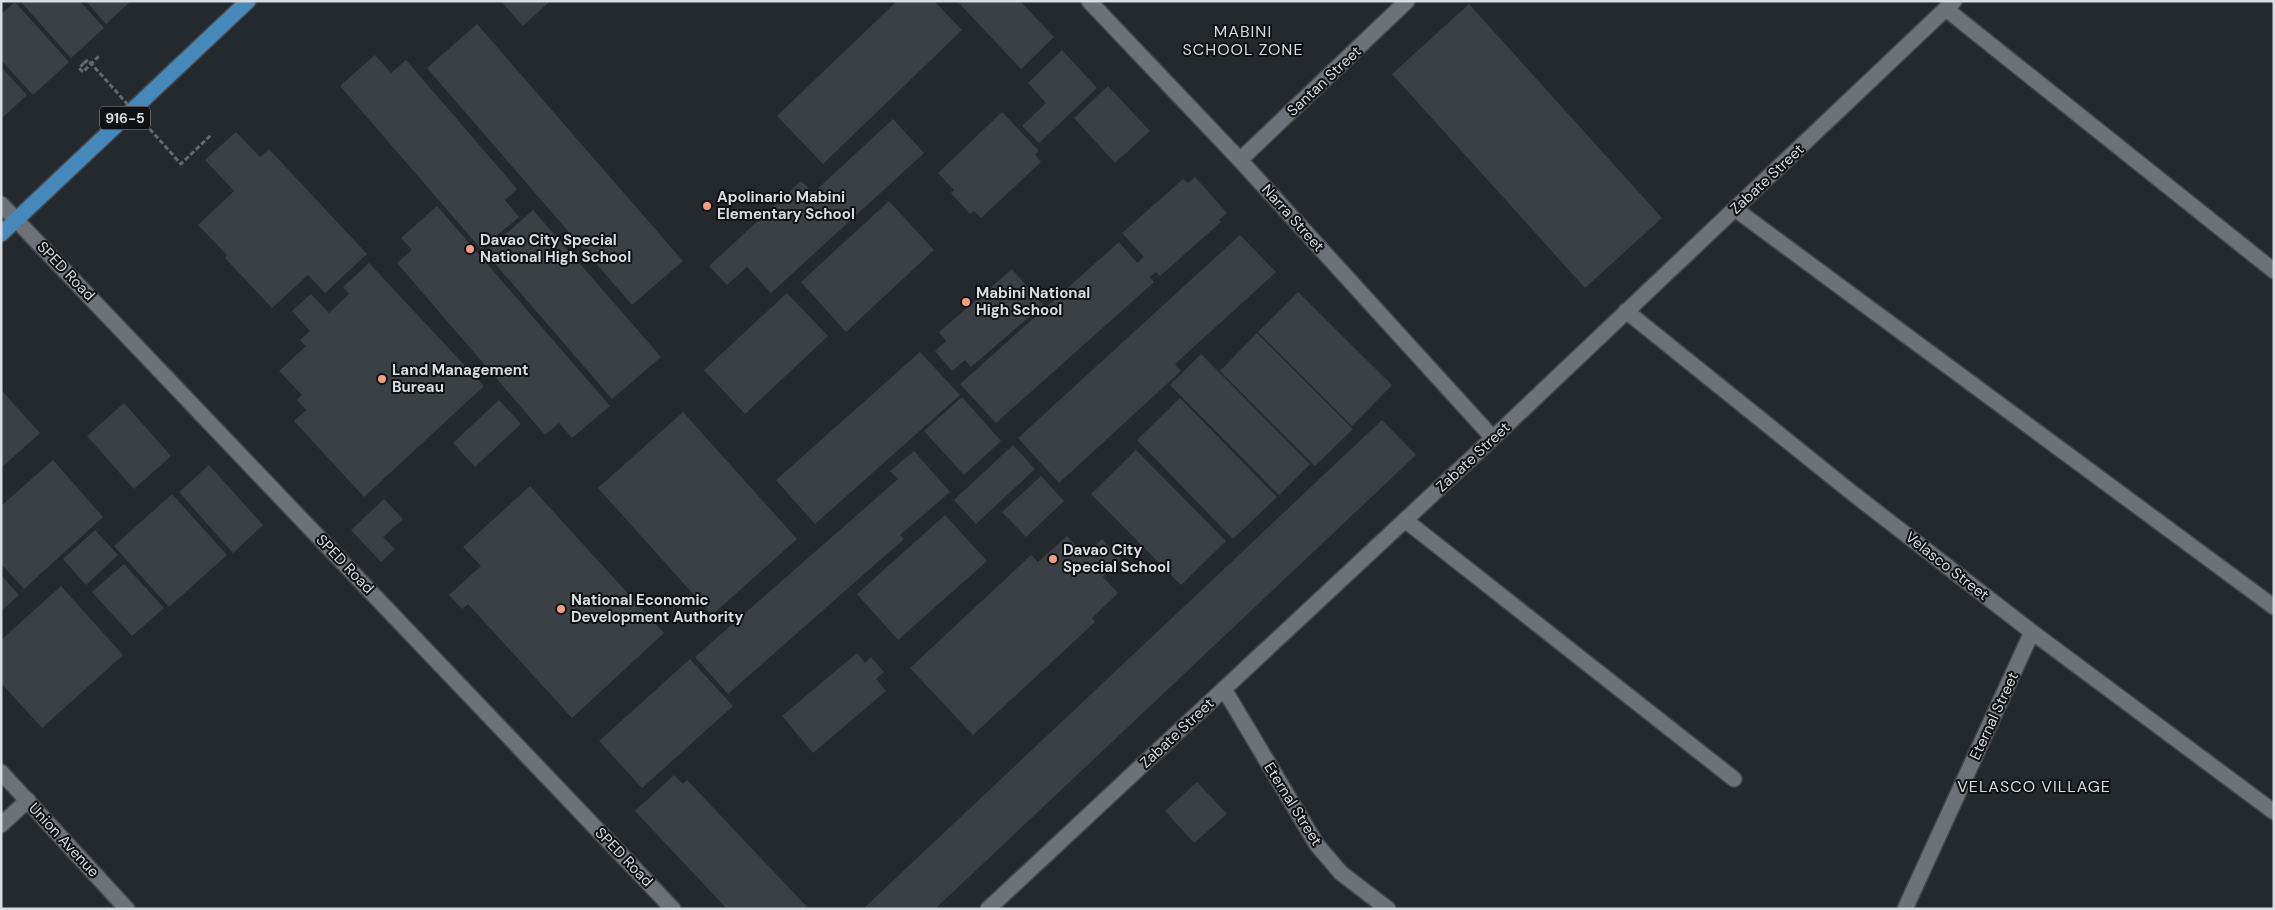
<svg xmlns="http://www.w3.org/2000/svg" width="2275" height="910" font-family="'DM Sans',sans-serif">
<style>
.building{fill:#3b4045}
.lines{fill:none;stroke-linecap:round;stroke-linejoin:round}
.service-casing{stroke:#42464b;stroke-width:18}
.minor-casing{stroke:#42464b;stroke-width:18}
.primary-casing{stroke:#42464b;stroke-width:18}
.path{stroke:#64686c;stroke-width:3;stroke-dasharray:5 2.5;stroke-linecap:butt}
.service{stroke:#6c7278;stroke-width:15}
.minor{stroke:#6c7278;stroke-width:15}
.primary{stroke:#4788ba;stroke-width:15}
.path-bridge{stroke:#64686c;stroke-width:3;stroke-dasharray:5 2.5;stroke-linecap:butt}
.poi-dot{fill:#f49e86;stroke:#0f1113;stroke-width:2}
.labels{text-anchor:middle;dominant-baseline:central;stroke-width:4;stroke-linejoin:round;paint-order:stroke}
.shield{fill:#0f1113;stroke:#9c9fa2;stroke-width:1}
.shield-label{font-size:14px;font-weight:bold;fill:#d9dce0}
.street-label{font-size:15px;fill:#d9dce0;stroke:#0f1113}
.poi-label{font-size:15px;font-weight:bold;fill:#d9dce0;stroke:#0f1113;text-anchor:start}
.neighbourhood-label{font-size:16px;letter-spacing:1px;fill:#d9dce0;stroke:#0f1113}
</style>
<rect width="100%" height="100%" fill="#24292d"/>
<path class="building" d="M20,1H80L104,28L71,58Z
M86,1H131L106,24Z
M501,1H550L523,26Z
M897,1H934L962,30L823,164L777,116Z
M957,1H1020L1054,37L1021,69Z
M15,2L69,62L33,95L1,60V14Z
M1469,4L1662,218L1585,288L1392,74Z
M477,24L683,261L632,305L427,68Z
M1062,50L1097,88L1039,143L1022,126L1046,103L1028,83Z
M375,55L391,73L406,60L517,189L505,200L519,217L481,249L340,86Z
M1,67L27,95L1,119Z
M1108,86L1150,131L1115,163L1074,118Z
M1002,112L1039,151L1035,154L1041,162L981,218L974,211L970,214L951,193L954,190L938,173Z
M893,119L924,153L771,293L747,267L727,285L709,266L801,181L813,193Z
M236,132L260,157L269,149L367,254L325,293L308,275L272,308L225,258L227,255L198,225L234,191L205,160Z
M1195,177L1227,213L1219,220L1221,222L1160,276L1156,272L1150,277L1154,282L996,423L960,384L1119,242L1137,263L1144,257L1122,233L1183,179L1188,183Z
M889,201L934,250L846,332L801,282Z
M437,206L610,406L572,438L559,423L545,435L397,263L412,250L401,238Z
M533,210L661,357L612,399L485,252Z
M1240,235L1276,272L1175,364L1181,371L1059,483L1018,438Z
M369,263L484,386L364,497L294,421L306,410L297,400L302,395L279,371L306,346L300,340L310,331L292,311L311,294L329,313L349,294L343,287Z
M1012,269L1043,305L971,367L965,360L952,371L935,351L946,341L939,332Z
M1298,292L1392,385L1352,426L1258,332Z
M787,293L828,336L745,414L704,370Z
M1257,333L1353,429L1315,466L1220,371Z
M920,352L960,395L815,524L776,480Z
M1201,354L1310,464L1279,495L1170,385Z
M1,390L40,433L1,468Z
M962,397L1001,441L964,475L924,431Z
M1180,398L1277,497L1233,539L1137,440Z
M499,400L521,424L475,467L453,443Z
M124,403L171,456L134,489L87,436Z
M683,412L797,539L712,615L598,488Z
M1382,420L1416,455L1077,775L935,909H863Z
M1013,445L1035,469L976,524L954,500Z
M1136,450L1226,541L1181,585L1091,494Z
M914,451L950,492L900,535L904,539L728,694L695,657L898,479L890,471Z
M53,460L103,517L24,589L1,564V506Z
M209,465L263,525L233,553L179,492Z
M1041,476L1064,501L1026,537L1002,512Z
M530,486L664,633L572,718L468,604L462,609L449,595L481,566L463,547Z
M172,494L227,555L169,607L114,546Z
M384,499L403,519L383,537L395,549L381,562L351,530Z
M945,515L987,561L898,640L857,594Z
M95,530L118,555L86,585L63,559Z
M1067,536L1084,555L1102,539L1121,559L1103,577L1118,593L1092,618L1095,622L973,735L910,668L1031,555L1038,562Z
M124,564L164,608L132,636L92,592Z
M1,575L19,595L1,611Z
M61,586L123,655L42,728L1,683V640Z
M857,653L865,663L871,657L884,672L876,679L886,691L813,753L782,716Z
M690,659L733,706L642,788L599,741Z
M674,775L683,784L687,780L809,909H727L635,811Z
M1197,782L1227,814L1194,843L1165,811Z"/>
<g class="lines">
<defs>
<path id="service" d="M1735,209L2274,607"/>
<path id="minor" d="M1089,1L1240,160L1493,438
M1946,9L2274,271
M1240,160L1407,1
M1,204L673,909
M1626,311L1851,492L2032,632L2274,812
M1405,520L1734,779
M1224,689L1317,845L1341,873L1388,909
M1,772L127,909
M1,825L28,800
M988,909L1493,438L1954,1
M1905,909L2032,632"/>
<path id="primary" d="M1,234L248,1"/>
</defs>
<use href="#service" class="service-casing"/>
<use href="#minor" class="minor-casing"/>
<use href="#primary" class="primary-casing"/>
<path class="path" d="M84,63L79,68L83,72L100,55
M185,160L211,135"/>
<use href="#service" class="service"/>
<use href="#minor" class="minor"/>
<use href="#primary" class="primary"/>
<path class="path-bridge" d="M84,63L88,60L181,164L185,160"/>
</g>
<g class="poi-dot">
<circle cx="707" cy="206" r="5"/>
<circle cx="470" cy="249" r="5"/>
<circle cx="966" cy="302" r="5"/>
<circle cx="382" cy="379" r="5"/>
<circle cx="1053" cy="559" r="5"/>
<circle cx="561" cy="609" r="5"/>
</g>
<g class="labels">
<rect class="shield" x="100" y="106.5" width="50" height="23" rx="4"/>
<g class="shield-label">
<text x="125" y="118">916-5</text>
</g>
<g class="street-label">
<text transform="translate(1324 81) rotate(-43)">Santan Street</text>
<text transform="translate(1767 179) rotate(-43)">Zabate Street</text>
<text transform="translate(1293 218) rotate(48)">Narra Street</text>
<text transform="translate(66 271) rotate(46)">SPED Road</text>
<text transform="translate(1473 457) rotate(-43)">Zabate Street</text>
<text transform="translate(345 564) rotate(46)">SPED Road</text>
<text transform="translate(1947 566) rotate(38)">Velasco Street</text>
<text transform="translate(1994 716) rotate(-65)">Eternal Street</text>
<text transform="translate(1177 733) rotate(-43)">Zabate Street</text>
<text transform="translate(1293 804) rotate(58)">Eternal Street</text>
<text transform="translate(64 840) rotate(47)">Union Avenue</text>
<text transform="translate(624 857) rotate(46)">SPED Road</text>
</g>
<g class="poi-label">
<text x="717" y="197">Apolinario Mabini<tspan x="717" dy="17">Elementary School</tspan></text>
<text x="480" y="240">Davao City Special<tspan x="480" dy="17">National High School</tspan></text>
<text x="976" y="293">Mabini National<tspan x="976" dy="17">High School</tspan></text>
<text x="392" y="370">Land Management<tspan x="392" dy="17">Bureau</tspan></text>
<text x="1063" y="550">Davao City<tspan x="1063" dy="17">Special School</tspan></text>
<text x="571" y="600">National Economic<tspan x="571" dy="17">Development Authority</tspan></text>
</g>
<g class="neighbourhood-label">
<text x="1243" y="31">MABINI<tspan x="1243" dy="18">SCHOOL ZONE</tspan></text>
<text x="2034" y="786">VELASCO VILLAGE</text>
</g>
</g>
<rect width="2275" height="910" fill="none" stroke="#d9dce0" stroke-width="5"/>
</svg>
